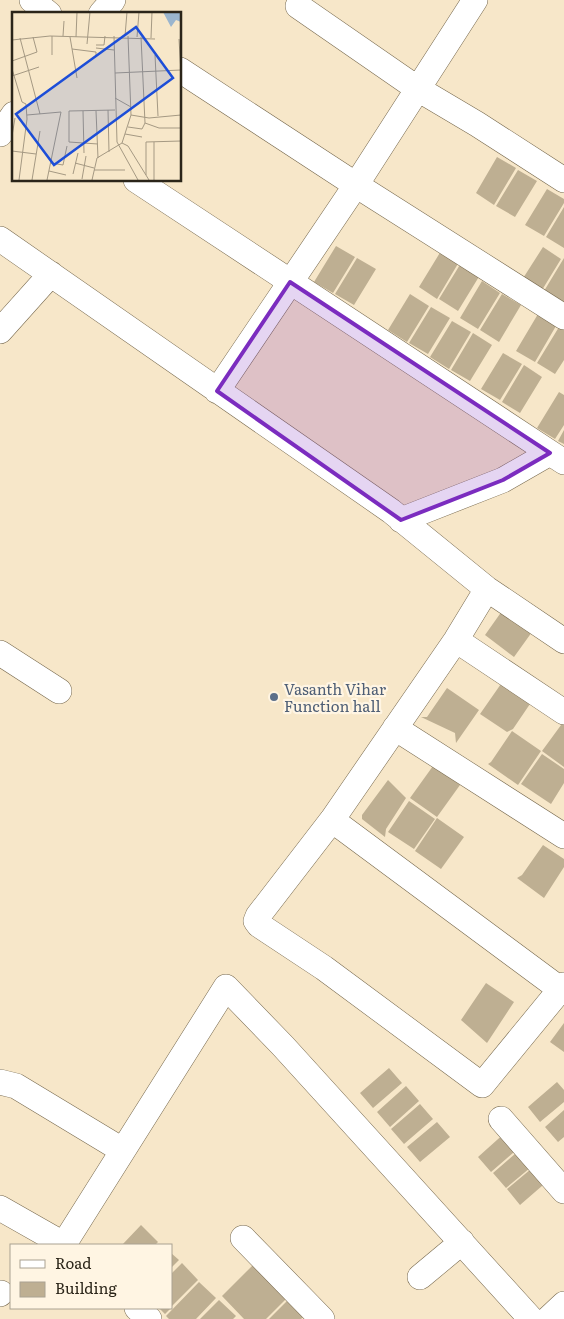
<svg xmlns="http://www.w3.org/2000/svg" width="564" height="1319" font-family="Literata,serif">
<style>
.building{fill:#beaf92}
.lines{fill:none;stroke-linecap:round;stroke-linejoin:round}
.minor-casing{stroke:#77694e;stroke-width:26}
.minor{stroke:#fff;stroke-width:25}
.marked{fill:#7b2cbf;fill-opacity:0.2;stroke:#7b2cbf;stroke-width:4;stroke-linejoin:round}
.service-dot{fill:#5c6f8a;stroke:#fff5e3;stroke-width:2}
.labels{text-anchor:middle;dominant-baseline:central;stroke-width:4.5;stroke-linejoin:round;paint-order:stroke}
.service-label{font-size:15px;fill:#4e5e75;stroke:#fff5e3;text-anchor:start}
.inset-road{fill:none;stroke:#a59983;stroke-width:1}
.view{fill:#1d4ed8;fill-opacity:0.15;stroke:#1d4ed8;stroke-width:2.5}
.inset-edge{fill:none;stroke:#2b2519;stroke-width:2.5}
</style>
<rect width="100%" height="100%" fill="#f7e7c9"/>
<path class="building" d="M497,157L516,168L494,205L476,193Z
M518,170L537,181L515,217L496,206Z
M547,189L564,199V203L544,236L525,225Z
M564,207V248L546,237Z
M336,246L355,257L333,293L314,282Z
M543,247L561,259L539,295L520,283Z
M441,251L459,262L437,299L419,287Z
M357,258L376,269L354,305L335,294Z
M564,258V301L560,307L541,296Z
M461,263L480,275L458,311L439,299Z
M482,281L500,293L478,329L460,318Z
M410,294L429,306L407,342L388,330Z
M502,294L521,305L499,342L480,330Z
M431,307L450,318L428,354L409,343Z
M538,314L556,326L535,362L516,351Z
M452,321L471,332L449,369L430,357Z
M559,327L564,330V360L555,374L537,363Z
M473,333L492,345L470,381L451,370Z
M503,353L522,364L500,400L481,389Z
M524,365L542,377L520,413L502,402Z
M559,392L564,395V425L555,439L537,428Z
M564,430V444L558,441Z
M502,611L532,632L514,657L485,635Z
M503,681L532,701L513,729L507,732L480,714Z
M447,688L479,710L456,743L455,733L421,717H427Z
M564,721V767L542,751Z
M512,731L541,751L518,785L488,764L491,762Z
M542,754L564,769V783L551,804L521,784Z
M433,766L460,785L437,817L410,798Z
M388,780L406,798L386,829L385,837L362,819V815Z
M409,801L435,819L414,849L388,832Z
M437,818L464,837L441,869L415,851Z
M543,845L564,859V867L544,898L517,878L522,875Z
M486,983L514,1002L487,1043L461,1020Z
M564,1023V1052L550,1042Z
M389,1068L402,1083L373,1108L360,1093Z
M557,1082L564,1090V1102L540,1122L528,1107Z
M406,1086L419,1101L390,1127L377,1112Z
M420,1104L433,1119L404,1144L391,1129Z
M564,1110V1137L558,1142L545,1127Z
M437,1122L450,1137L420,1162L407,1147Z
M507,1131L521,1146L491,1172L478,1157Z
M523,1147L536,1163L506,1188L493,1173Z
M537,1164L550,1179L520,1205L507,1189Z
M141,1225L158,1242L155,1245H122Z
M171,1253L179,1260L171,1268Z
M256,1262L289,1296L266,1319H244L222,1296Z
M182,1263L198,1280L171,1307V1274Z
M199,1282L216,1298L196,1319H169L166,1316Z
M290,1298L306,1314L301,1319H269Z
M219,1300L236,1316L233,1319H200Z
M159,1308H171L165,1314Z"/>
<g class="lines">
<defs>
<path id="minor" d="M32,0L49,14
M298,6L418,89L477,124L564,180
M101,14L113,0
M180,70L356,185L564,317
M0,134L14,114
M136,180L564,462
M0,239L391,511L487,589L564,641
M0,331L51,274
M217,391L356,185L475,0
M401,520L503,480L550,453
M487,589L456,640L332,820L258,916L256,921L259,925L324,968L482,1085L564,985
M456,640L564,712
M0,653L59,691
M395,728L564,836
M332,820L564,992
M0,1082L16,1086L122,1150
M501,1119L564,1191
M0,1208L65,1245
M243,1238L322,1319
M64,1244L226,987L283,1046L531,1319
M420,1277L462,1242
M0,1294L1,1293
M137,1308L149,1319
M548,1319L564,1304"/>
</defs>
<use href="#minor" class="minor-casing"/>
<use href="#minor" class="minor"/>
</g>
<path class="marked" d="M290,282L550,453L503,480L401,520L217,391Z"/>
<circle class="service-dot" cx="274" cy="697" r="5"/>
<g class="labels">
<g class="service-label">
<text x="284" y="688">Vasanth Vihar<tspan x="284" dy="17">Function hall</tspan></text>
</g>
</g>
<g transform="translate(12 12)">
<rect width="169" height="169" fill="#f7e7c9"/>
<path d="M151,0H169V10L164,8L159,15Z" fill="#9ab5ce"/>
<path class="inset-road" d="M40,24V43M51,24L52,9M102,24L105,130L126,168M113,24L115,0M58,25L65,66M64,25L65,0M125,25L127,0M8,26L28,102M139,26L140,0M167,27L169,61M0,28L38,24L143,27M75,32L78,0M84,33H92L93,24M84,36L102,38M60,37L84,40V43M143,43L146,104M0,49L25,40L21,25M0,57L10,90M103,61L169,58M0,64L27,55M103,86L119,95M96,98L97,140M71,99L72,141M84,99L86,146M15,103L49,100L35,168M119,103L137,106L169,103M133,111L147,116H169M116,115L130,117L133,111L129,25M113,122L130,125M0,124L3,106M110,131L116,134L137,168M86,132L57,130V99L103,98M0,139L24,142M39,151L51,153L55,134M63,151L82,156M82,158H113M37,159L54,163M61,162L66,141M134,163V130L169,129M70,167L74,144M7,168L15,107L14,92L10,90M20,168L28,119M80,168L85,146L110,131L119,103L116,24M142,168V130"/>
<path class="view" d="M124,15L161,66L42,153L4,102Z"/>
<rect width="169" height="169" class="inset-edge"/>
</g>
<rect x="10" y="1244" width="162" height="65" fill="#fff5e3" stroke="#aaa292"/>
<rect x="20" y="1260" width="25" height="8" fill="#ffffff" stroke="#aaa292"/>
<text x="55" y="1269" font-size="15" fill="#2b2519">Road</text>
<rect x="20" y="1282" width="25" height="15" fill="#beaf92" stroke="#aaa292"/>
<text x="55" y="1294" font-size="15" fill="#2b2519">Building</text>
</svg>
